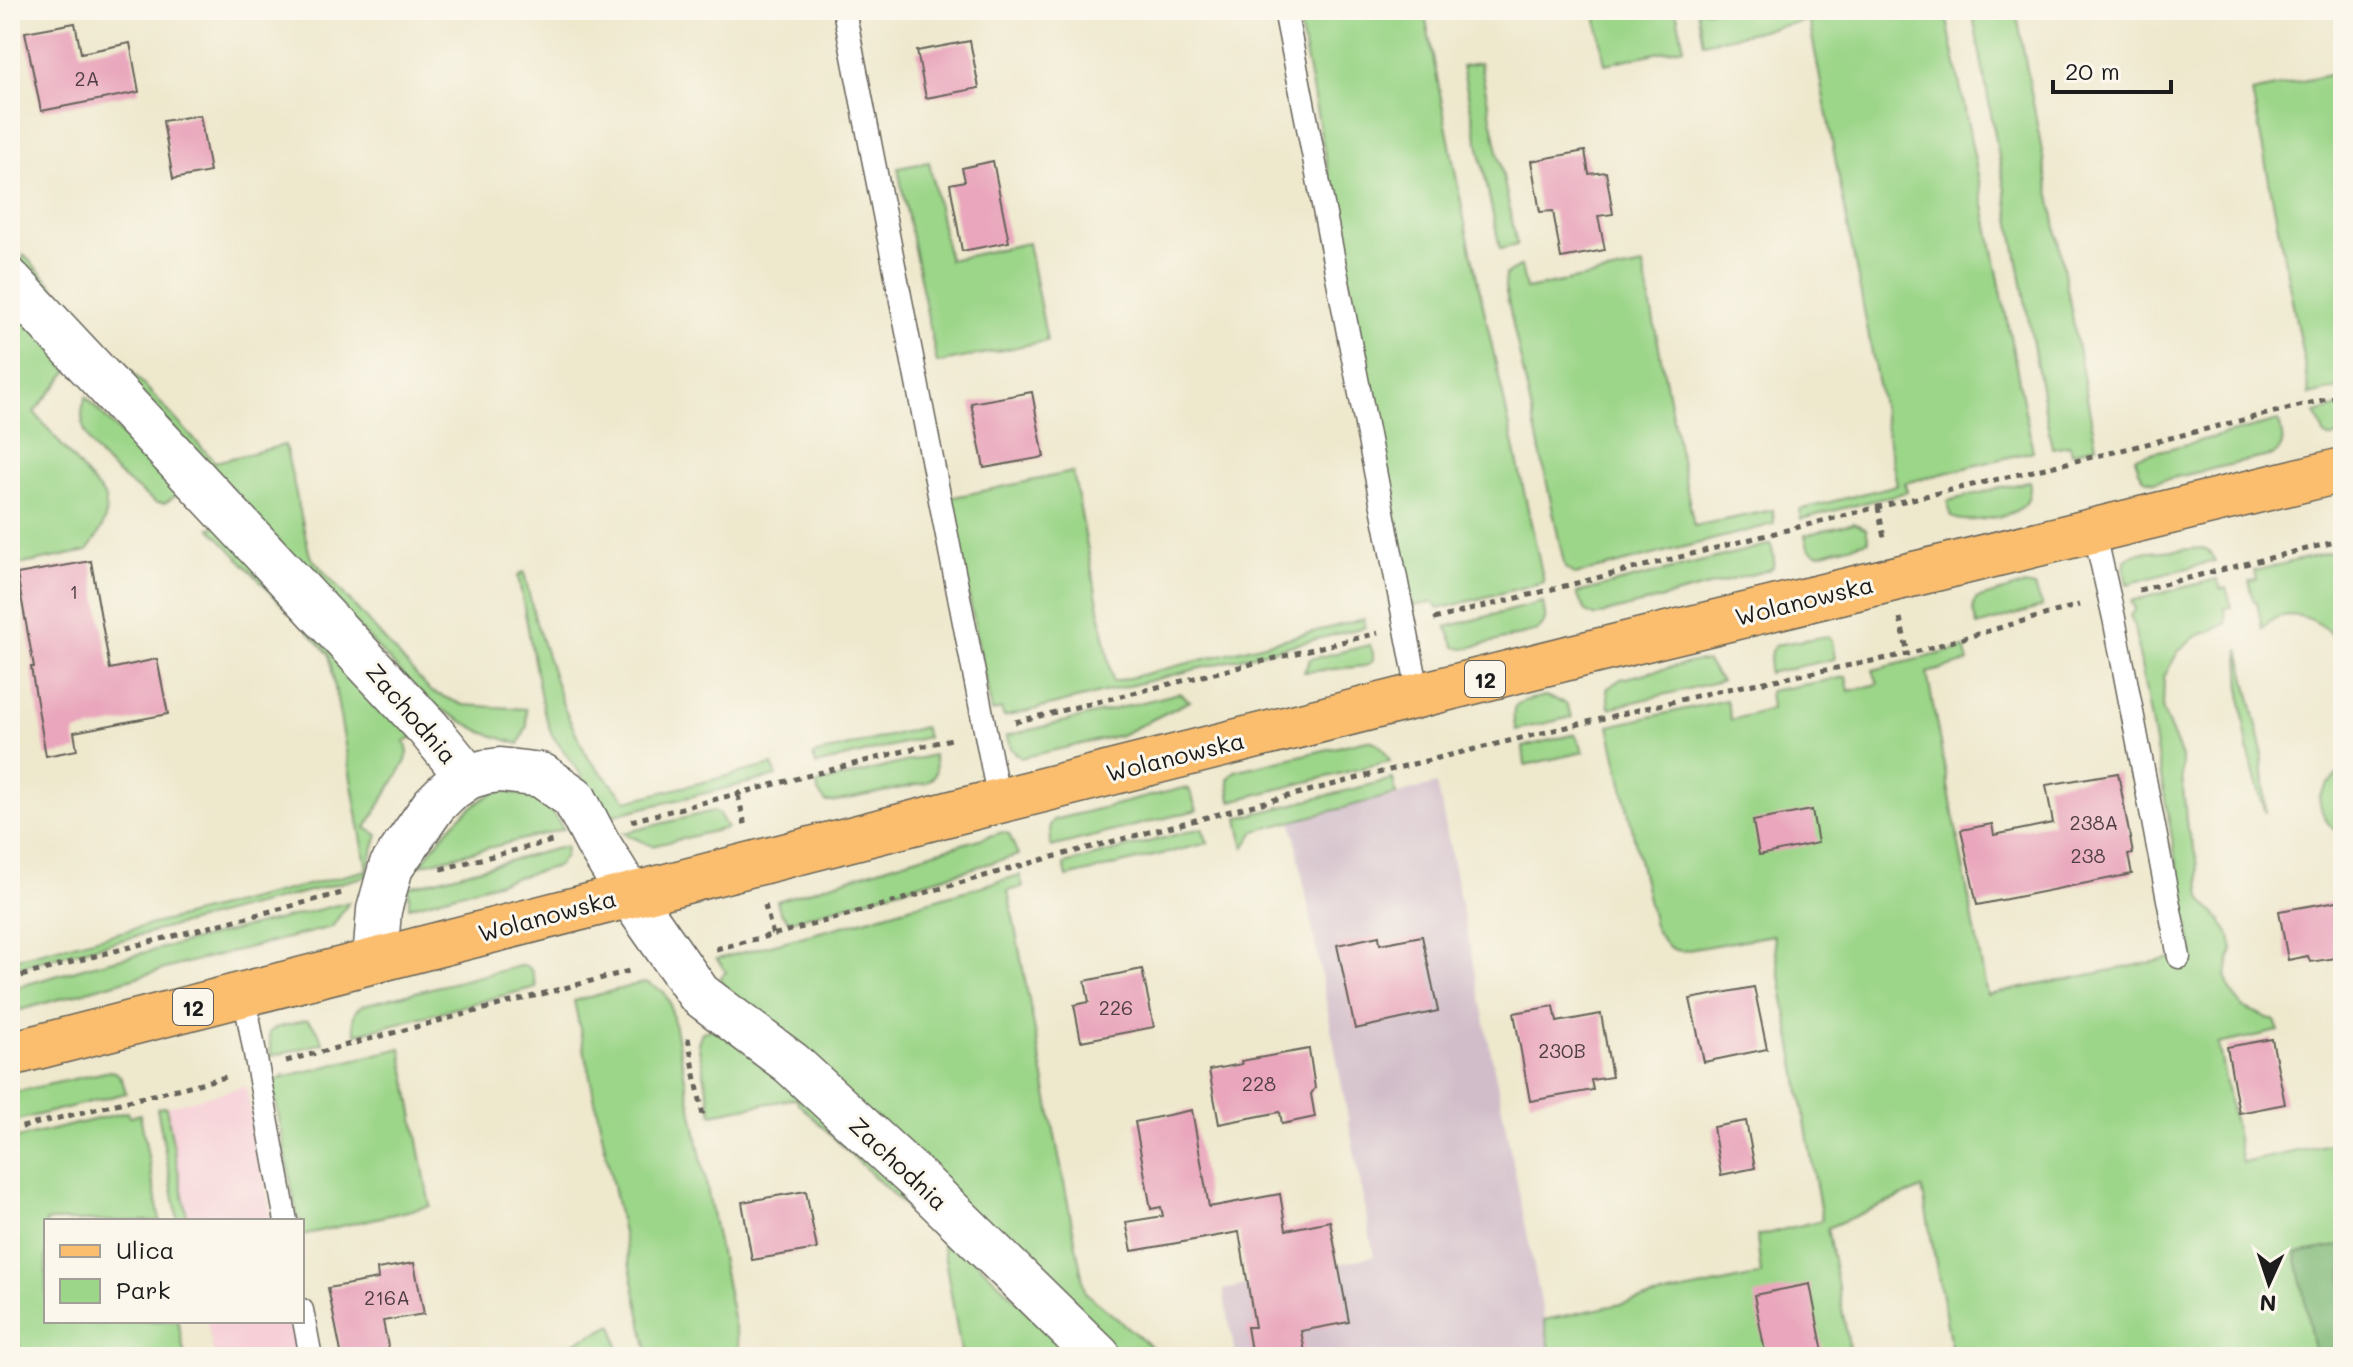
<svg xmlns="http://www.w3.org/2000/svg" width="2353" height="1367" font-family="Mali,sans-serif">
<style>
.built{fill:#f6cfd7}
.industrial{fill:#d1bdc9}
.green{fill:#9cd689;stroke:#5c7952;stroke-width:2}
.forest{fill:#7db775;stroke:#4c6a48;stroke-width:2}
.building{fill:#e9a6bc}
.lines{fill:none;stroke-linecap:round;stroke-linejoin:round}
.service-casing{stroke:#66635a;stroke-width:25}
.minor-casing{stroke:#66635a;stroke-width:47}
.primary-casing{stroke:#66635a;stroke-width:47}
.path{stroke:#66635a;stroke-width:5;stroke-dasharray:6 6;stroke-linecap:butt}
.service{stroke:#fff;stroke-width:22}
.minor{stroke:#fff;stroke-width:44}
.primary{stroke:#fbbe6e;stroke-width:44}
.labels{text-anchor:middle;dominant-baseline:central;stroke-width:6;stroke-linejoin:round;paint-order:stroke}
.number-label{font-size:20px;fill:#4f3e44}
.shield{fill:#fbf7ec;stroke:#5f5e5a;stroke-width:2}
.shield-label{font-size:22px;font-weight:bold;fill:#1c1c1c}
.street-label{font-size:24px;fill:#1c1c1c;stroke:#fbf7ec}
</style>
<rect width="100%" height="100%" fill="#fbf7ec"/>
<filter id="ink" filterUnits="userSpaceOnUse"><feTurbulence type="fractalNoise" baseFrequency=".0125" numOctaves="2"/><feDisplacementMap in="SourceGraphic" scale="16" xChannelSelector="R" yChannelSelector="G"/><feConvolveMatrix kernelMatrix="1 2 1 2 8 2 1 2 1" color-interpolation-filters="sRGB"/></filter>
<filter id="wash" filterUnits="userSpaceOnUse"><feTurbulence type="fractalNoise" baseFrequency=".006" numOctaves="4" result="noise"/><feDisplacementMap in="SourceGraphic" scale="32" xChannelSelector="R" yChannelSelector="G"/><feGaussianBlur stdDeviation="1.8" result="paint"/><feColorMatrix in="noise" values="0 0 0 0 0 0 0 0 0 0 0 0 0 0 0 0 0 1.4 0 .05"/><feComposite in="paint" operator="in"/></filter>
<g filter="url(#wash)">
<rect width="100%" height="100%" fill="#eee8cd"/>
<path class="built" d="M246,1086L272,1221H188L166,1107Z
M207,1321H291L298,1357H214Z"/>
<path class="industrial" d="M1437,784L1552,1357H1236L1223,1290L1374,1256L1292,821Z"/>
<path class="green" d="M1297,10H1424L1466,228L1544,582L1438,609L1434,602L1412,606Z
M1595,10H1676L1684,47L1605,64Z
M1697,10H1945L2033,451L1905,483L1907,492L1801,519L1799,510L1897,485L1809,20L1703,43Z
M1972,10H2016L2096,446L2071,453L2069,445L2052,448Z
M1480,63L1517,245L1500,249L1462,66Z
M2343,72V387L2309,395L2304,362L2252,92Z
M929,162L949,260L1028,243L1047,341L937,363L898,168Z
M24,255L215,462L285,445L310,556L430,691L463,705L526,709L527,726L519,744L482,732L442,710L414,687L21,264Z
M1521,266L1526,289L1643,266L1694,526L1773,510L1774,524L1575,575L1565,568L1505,287L1506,274Z
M10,303L71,368L34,412L104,496C111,517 100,534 87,551L18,565L10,516V456L15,440V426L10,405Z
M86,397L178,494L165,503H156C125,479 66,444 86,397Z
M2343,406V434L2329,438L2325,436L2315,413Z
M2279,421C2282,435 2287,447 2273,455L2155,482L2144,479L2139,471L2135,457Z
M1073,472L1113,682L1364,619L1365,627L1004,717L1001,709L992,712L949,498Z
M2030,481C2030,489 2030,500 2023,506C2011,517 1965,525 1952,517L1947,501Z
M1854,523L1866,529L1869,541L1819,554C1808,553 1807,544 1805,535Z
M219,525L415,736L405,741L408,752L406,761L366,828L378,835L370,859L367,876L10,969V960L367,870L329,654L210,528Z
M1771,544L1774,558L1773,567L1769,570L1595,616L1585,612L1577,593Z
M2203,548L2208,550L2215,561L2127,584C2124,570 2120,559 2136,553Z
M2343,549V698C2341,690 2339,681 2339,673C2339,665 2341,655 2338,648C2329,618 2282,602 2262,629L2257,601H2254L2249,581L2256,580L2254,571Z
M524,572L535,619L564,708L588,758L627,801L772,765L777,776L605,817L580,773L552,735L543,709L518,576Z
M2217,579L2221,589L2226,588L2232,607L2225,608L2226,624L2195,637L2179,650L2164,677L2163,711L2182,757V777L2187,829L2197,859L2201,897L2206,905L2220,919L2229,933L2233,949L2226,977L2230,991L2243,1007L2275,1021L2279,1031L2218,1044L2242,1163L2343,1141V1357H1953L1922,1188L1827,1228L1851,1357H1552L1544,1320L1761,1275L1757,1236L1822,1220L1773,935L1682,951C1666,950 1661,939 1654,926L1609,726L1726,700L1731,720L1771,709L1769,691L1846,677L1849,691L1878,684L1873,670L1964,648L1968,662L1927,673L1987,995L2193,954L2133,621L2130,616L2135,609L2131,601Z
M2024,585L2035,587L2042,607L1977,626L1973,610L1976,599Z
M1543,602C1545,616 1549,621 1537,631L1464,649L1455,647L1446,627Z
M1828,636L1832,640L1835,659L1768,673L1771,651L1775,645Z
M1370,645L1373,653V661L1365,666L1304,672L1310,659Z
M2239,649L2261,744L2266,813C2245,754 2241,711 2239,649Z
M1697,661L1707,662L1721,681L1609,708L1607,689L1621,679Z
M1179,693L1190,701L1121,735L1021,758L1012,750L1006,736Z
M1545,696L1566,703L1572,717L1516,730C1508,699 1519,703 1545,696Z
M924,727L927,737L816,765L813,755Z
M1575,734L1584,752L1525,765L1523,747Z
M1367,740C1380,741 1385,751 1390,761L1231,801L1228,779L1235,771Z
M933,755C937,768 939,775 926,783L834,802H826L818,792L817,784Z
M2343,769V836C2327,827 2321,814 2319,797L2328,784Z
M1393,779L1396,794L1255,831L1244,848L1238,818Z
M1183,788L1189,789L1197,810L1051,847L1050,825L1054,820Z
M498,791C535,795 541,798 564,829L420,865C442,835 463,807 498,791Z
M713,811L719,814L727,828L652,846L623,833Z
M1202,828L1208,843L1067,877L1064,864Z
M1003,832L1009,834L1018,855L794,920H788L780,912L777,901L901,862Z
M566,846L565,856L558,866L409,907V887Z
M1020,875L1023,887L1008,891L1085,1292L1163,1357H1116L730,997L720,978L726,972L717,959L854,923Z
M349,902L332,927L190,962L10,1013V989L90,966Z
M520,966H527L532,971L536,987L356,1034C352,1022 351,1011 363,1005Z
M646,982L664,992L670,1003L741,1357H649L574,1001Z
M307,1020L317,1029L323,1043L271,1056L269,1033L275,1028Z
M713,1029L768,1062L1076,1357H962L942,1242L798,1103L797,1098L712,1114L698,1043L702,1032Z
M401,1048L430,1206L302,1235V1221H298L272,1080Z
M110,1071C122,1072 123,1083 126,1093L10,1122V1093Z
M166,1107L188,1221H178L157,1108Z
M127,1112L130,1117L140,1114L160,1221H46V1321H178L185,1357H21L10,1296V1140Z
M613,1325L620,1357H543Z"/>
<path class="forest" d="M2343,1245V1357H2315L2296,1253Z"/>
<g id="blocks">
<path class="building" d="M75,23L81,53L130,43L139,92L41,111L25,32Z
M970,41L979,88L926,98L917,51Z
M200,115L210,172L173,179L163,121Z
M1585,151L1589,174L1606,172L1613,214L1598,216L1605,250L1561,258L1553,211L1540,212L1531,161Z
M993,161L1009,242L962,251L950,184L965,181L962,168Z
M1032,392L1044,457L984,468L971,403Z
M91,561L110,669L157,659L168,714L74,732L77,750L46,756L31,667H34L17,574Z
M2118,773L2133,854L2128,855L2132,874L1977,905L1961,830L1992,824L1994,835L2053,823L2046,785Z
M1812,810L1818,843L1759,855L1753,821Z
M2343,900V957L2310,962L2308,956L2288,960L2279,911Z
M1379,936L1380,944L1422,936L1438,1011L1355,1029L1337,945Z
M1142,969L1154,1027L1081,1041L1074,1005L1089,1002L1085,981Z
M1754,987L1767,1049L1704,1062L1690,999Z
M1554,1006L1557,1022L1601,1014L1612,1077L1591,1080L1593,1090L1530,1101L1514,1013Z
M2272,1039L2285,1104L2239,1113L2227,1047Z
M1309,1049L1315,1088L1311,1094L1315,1117L1282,1124L1280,1112L1219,1124L1209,1070L1242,1064L1241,1061Z
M1192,1110L1209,1207L1280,1194L1286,1230L1330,1221L1349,1322L1301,1331L1306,1357H1252L1247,1327H1255L1239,1232L1132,1251L1126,1222L1163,1216L1161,1207L1151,1209L1135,1122Z
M1746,1121L1755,1168L1721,1175L1713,1127Z
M806,1191L817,1249L752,1260L742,1202Z
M414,1263L424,1314L383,1321L389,1351L357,1357H342L328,1288L378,1279L377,1269Z
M1810,1284L1824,1357H1766L1754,1295Z"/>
</g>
</g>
<g filter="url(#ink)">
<use href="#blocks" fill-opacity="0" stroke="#66635a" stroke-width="2"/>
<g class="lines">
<defs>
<path id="service" d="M844,10L999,801
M1285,10L1419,696
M2094,530L2114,618L2179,957
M244,994L286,1221
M302,1310L311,1357"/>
<path id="minor" d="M10,281L428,728L468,777
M375,960L379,910L391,867L434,805L448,791L468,777L485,772L500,770L541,775L574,798L597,842L629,894L699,994L791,1063L919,1181L1099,1357"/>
<path id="primary" d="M10,1054L999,801L1572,657L2343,470"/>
</defs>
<use href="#service" class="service-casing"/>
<use href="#minor" class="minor-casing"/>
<use href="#primary" class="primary-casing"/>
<path class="path" d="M1878,507L1884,538
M2139,590L2343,540
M1900,618L1908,654
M1434,619L1878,507L2114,452L2343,395
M1015,722L1378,633
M738,795L745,825
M631,821L955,738
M441,869L552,841
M765,905L773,935
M716,949L815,924L1041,860L1413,764L1713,692L1908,654L2079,605
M10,979L91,957L342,893
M688,1038L703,1116
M286,1061L633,970
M10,1130L230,1076"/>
<use href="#service" class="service"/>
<use href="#minor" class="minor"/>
<use href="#primary" class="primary"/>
</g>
</g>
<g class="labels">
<g class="number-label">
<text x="87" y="78">2A</text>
<text x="74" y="591">1</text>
<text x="2094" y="822">238A</text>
<text x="2088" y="855">238</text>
<text x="1116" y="1007">226</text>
<text x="1562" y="1050">230B</text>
<text x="1259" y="1083">228</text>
<text x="387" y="1297">216A</text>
</g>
<g class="shield">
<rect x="1465" y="661" width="40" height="36" rx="6"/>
<rect x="173" y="989" width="40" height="36" rx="6"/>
</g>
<g class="shield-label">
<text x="1485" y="679">12</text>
<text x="193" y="1007">12</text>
</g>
<g class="street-label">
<text transform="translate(1804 600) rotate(-14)">Wolanowska</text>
<text transform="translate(412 713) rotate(49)">Zachodnia</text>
<text transform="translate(1175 756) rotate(-14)">Wolanowska</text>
<text transform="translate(547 915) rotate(-15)">Wolanowska</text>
<text transform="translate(899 1163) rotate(43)">Zachodnia</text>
</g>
</g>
<rect width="2353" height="1367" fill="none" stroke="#fbf7ec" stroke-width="40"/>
<rect x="44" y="1219" width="260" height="104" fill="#fbf7ec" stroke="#a29f99" stroke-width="2"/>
<rect x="60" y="1245" width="40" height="12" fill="#fbbe6e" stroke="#a29f99" stroke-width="2"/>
<text x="116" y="1259" font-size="24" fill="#1c1c1c">Ulica</text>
<rect x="60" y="1279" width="40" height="24" fill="#9cd689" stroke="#a29f99" stroke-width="2"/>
<text x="116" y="1299" font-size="24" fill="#1c1c1c">Park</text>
<g transform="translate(2269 1283) rotate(183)" stroke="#fbf7ec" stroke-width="6" paint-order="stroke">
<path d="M0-6L14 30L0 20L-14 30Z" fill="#1c1c1c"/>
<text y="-12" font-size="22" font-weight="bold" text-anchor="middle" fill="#1c1c1c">N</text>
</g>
<path d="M2053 80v12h118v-12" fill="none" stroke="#1c1c1c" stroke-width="4"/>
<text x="2065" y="80" font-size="24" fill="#1c1c1c" stroke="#fbf7ec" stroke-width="6" paint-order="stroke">20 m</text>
</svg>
